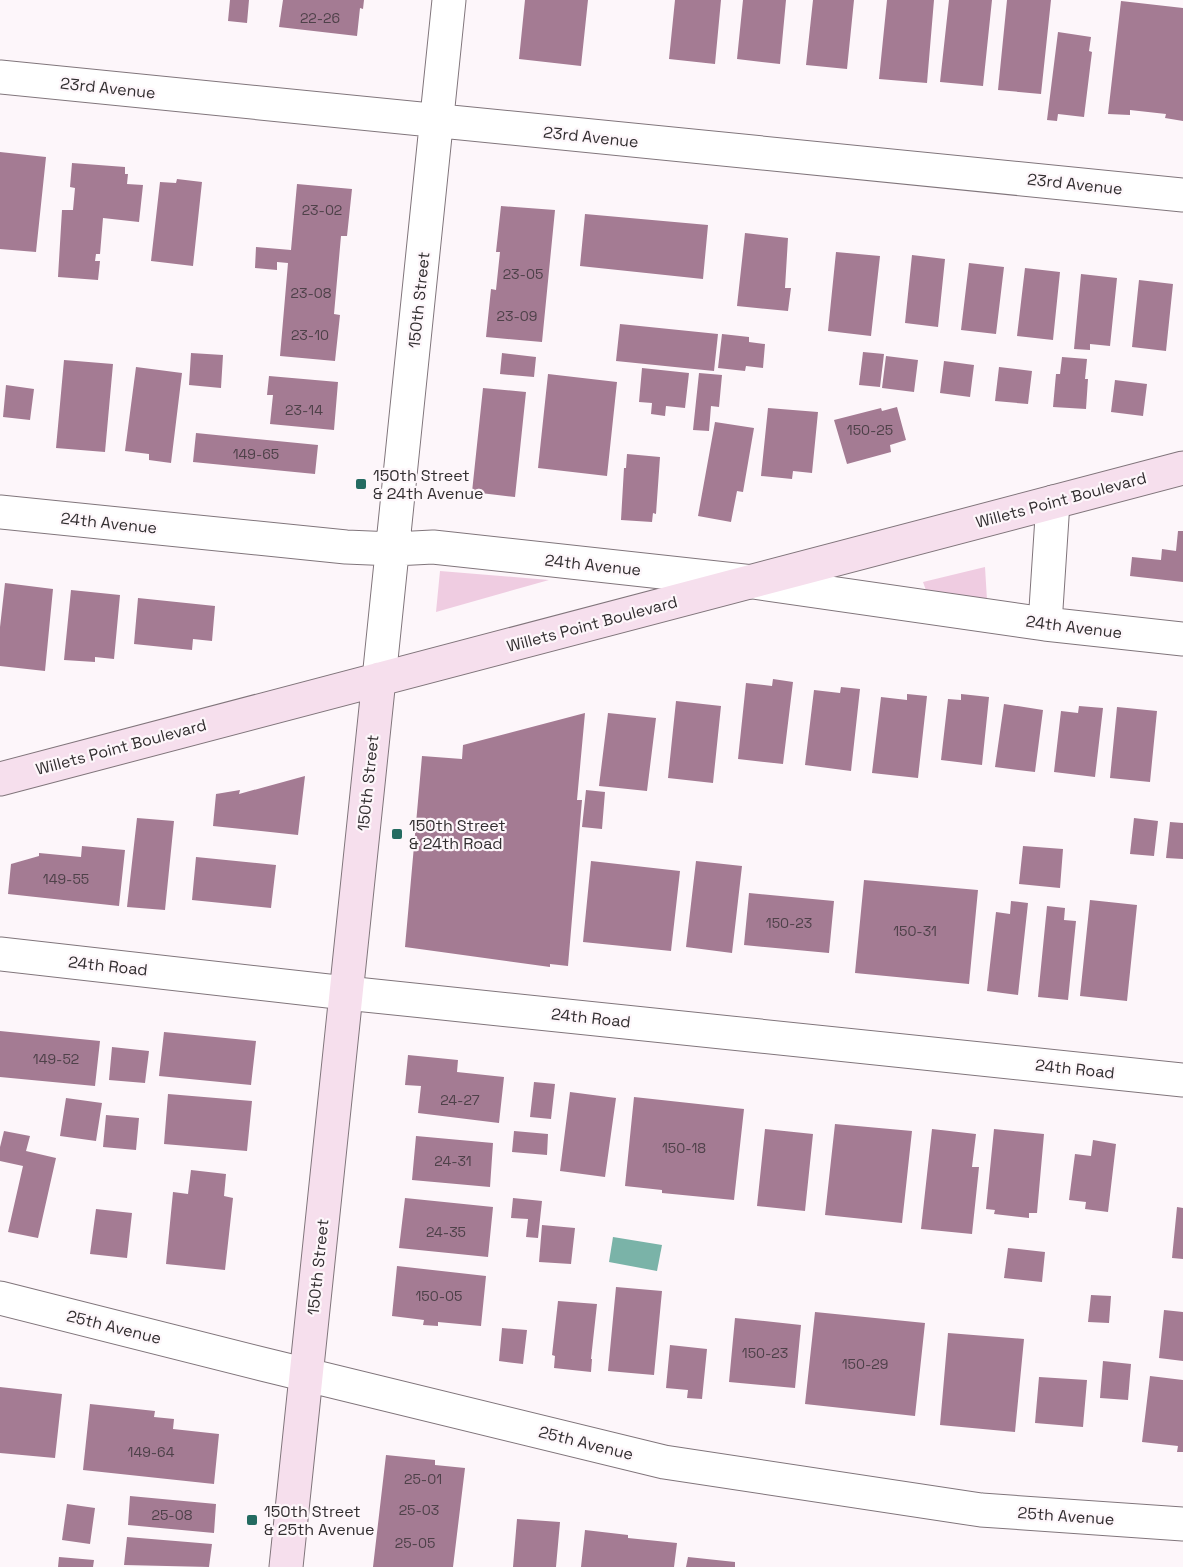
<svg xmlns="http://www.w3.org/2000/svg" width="1183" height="1567" font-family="'Space Grotesk',sans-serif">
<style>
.green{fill:#efcce1}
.water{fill:#7ab3a8}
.building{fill:#a47b93}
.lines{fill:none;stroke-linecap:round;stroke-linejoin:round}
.street-casing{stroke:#80757b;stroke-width:35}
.secondary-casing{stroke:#80757b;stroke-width:35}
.street{stroke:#fff;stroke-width:33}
.secondary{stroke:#f6dfed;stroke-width:33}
.poi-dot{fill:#246b61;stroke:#fdf6fa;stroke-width:2}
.labels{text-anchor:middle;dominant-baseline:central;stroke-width:4.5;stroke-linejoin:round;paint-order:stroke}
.number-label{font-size:14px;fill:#4e4149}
.street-label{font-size:16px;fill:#322e30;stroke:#fdf6fa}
.poi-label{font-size:16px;fill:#322e30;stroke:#fdf6fa;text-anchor:start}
</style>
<rect width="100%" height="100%" fill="#fdf6fa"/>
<path class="green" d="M985,567L987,600L928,596L923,582Z
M440,571L549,580L436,612Z"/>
<path class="water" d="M613,1237L662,1245L657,1271L609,1262Z"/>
<path class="building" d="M230,0H249L247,23L228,21Z
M283,0H364L363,9L360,8L357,36L279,27Z
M525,0H588L581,66L519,59Z
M675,0H721L715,64L669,59Z
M743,0H786L780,64L737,59Z
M813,0H854L847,69L806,65Z
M887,0H934L927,83L879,79Z
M949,0H992L983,86L940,82Z
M1007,0H1051L1041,94L998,90Z
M1121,1L1183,8V121L1165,118L1166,114L1130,110V115L1108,114Z
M1058,32L1091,37L1089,51L1092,52L1084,117L1058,114L1057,121L1047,120Z
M0,152L46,157L36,252L0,249Z
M72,163L125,167V174H128L127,184L143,185L139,222L103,218L100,254H96L95,261H100L98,280L58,277L62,210H73L75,188L70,187Z
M177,179L202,182L193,266L151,261L160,182L176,183Z
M297,184L352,189L347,236H341L334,314L340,315L335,361L280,356L288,263L277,262V270L255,268L256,247L291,250Z
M501,206L555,210L542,342L486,337L491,289L496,290L500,252H496Z
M585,214L708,225L703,279L580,266Z
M745,233L788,238L785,288H791L788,311L737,306Z
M836,252L880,256L871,336L828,331Z
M912,255L945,259L938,327L905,323Z
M969,263L1004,267L996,334L961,330Z
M1025,268L1060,272L1053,340L1017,336Z
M1081,274L1117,278L1110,346L1090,344V350L1074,349Z
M1139,280L1173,284L1166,351L1132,347Z
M620,324L718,334L714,371L616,361Z
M722,334L749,337V342L765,344L763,368L746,366L745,371L718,368Z
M863,352L884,354L880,387L859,385Z
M191,353L223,355L221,388L189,385Z
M502,353L536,357L534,377L500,374Z
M886,356L918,360L914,392L882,388Z
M1062,357L1087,359L1085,379H1088L1086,409L1053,407L1056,374H1060Z
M64,360L113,364L105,452L56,448Z
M944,361L974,365L970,397L940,393Z
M136,367L182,373L171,463L149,460V454L125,451Z
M999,367L1032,371L1028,404L995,401Z
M642,368L689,373L685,408L666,406L665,416L651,414L652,403L639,402Z
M699,373L722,375L719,407L711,406L709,431L693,430Z
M548,374L617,382L607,476L538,468Z
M269,376L338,382L334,430L270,424L273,395H267Z
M1115,380L1147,384L1143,416L1111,412Z
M6,385L34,389L30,420L3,417Z
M483,388L526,392L515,497L472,492Z
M897,407L906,440L890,445L891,452L847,464L834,420L881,408L882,411Z
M768,408L818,412L812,473L793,471L792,479L761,476Z
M715,422L754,428L743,492L737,491L731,522L698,516Z
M196,433L318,445L315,474L193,462Z
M627,454L660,457L656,514L653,513L652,522L621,520L624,468H626Z
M1178,531H1183V582L1130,576L1132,557L1161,560L1162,549L1176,551Z
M5,583L53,589L45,671L0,666V627Z
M71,590L120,595L114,659L95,657V662L64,660Z
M138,598L215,606L212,641L193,639L192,650L134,644Z
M773,679L793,682L783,764L738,759L746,683L772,686Z
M841,687L860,689L851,771L805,765L814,690L840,693Z
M907,694L927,696L918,778L872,773L881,697L907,700Z
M961,694L989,697L982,765L941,760L948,699L961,700Z
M676,701L721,706L713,783L668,778Z
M1004,704L1043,710L1035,772L995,767Z
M1079,706L1103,708L1095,777L1054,772L1061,711L1078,713Z
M1117,707L1157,711L1150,782L1110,778Z
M585,713L577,800H582L568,966L550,964V967L405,947L422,756L462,759L463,745Z
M608,713L656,718L647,791L599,786Z
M305,776L298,835L213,826L216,794L240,790L239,794Z
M586,790L605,792L602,829L582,827Z
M137,818L174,821L165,910L127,907Z
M1134,818L1158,821L1154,856L1130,854Z
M1170,822L1183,823V859L1166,858Z
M82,846L125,850L119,906L8,894L11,864L39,856V853L81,857Z
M1023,846L1063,849L1060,888L1019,884Z
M196,857L276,865L271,908L192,900Z
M591,861L680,871L671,951L583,942Z
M696,861L742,866L732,953L686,947Z
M864,880L978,890L969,984L855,973Z
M749,893L834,901L829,953L744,945Z
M1090,900L1137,905L1127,1001L1080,996Z
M1011,901L1028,903L1018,995L987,991L996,912L1010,914Z
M1047,906L1065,908L1064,920L1076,921L1068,1000L1038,997Z
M0,1031L100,1041L95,1086L0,1077Z
M164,1032L256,1041L251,1085L159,1076Z
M112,1047L149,1051L145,1083L109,1080Z
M408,1055L458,1060L457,1072L504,1077L499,1123L418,1113L421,1086L405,1085Z
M534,1082L555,1084L551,1119L530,1117Z
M570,1092L616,1098L605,1177L560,1171Z
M168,1094L252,1101L247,1151L164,1144Z
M634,1097L744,1109L734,1200L662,1193V1190L625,1186Z
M66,1098L102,1103L96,1141L60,1136Z
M106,1115L139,1118L136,1150L103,1147Z
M835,1124L912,1131L902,1223L825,1215Z
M765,1129L813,1134L805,1211L757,1206Z
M932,1129L976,1134L972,1167H979L972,1234L921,1229Z
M994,1129L1044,1134L1037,1213H1029V1218L994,1214L995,1210L986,1209Z
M4,1131L30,1136L26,1151L56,1158L38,1238L8,1232L23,1166L0,1161V1147Z
M514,1131L548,1134L547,1155L512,1152Z
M416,1136L493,1143L490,1187L412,1180Z
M1093,1140L1116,1144L1108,1212L1085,1209L1086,1202L1069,1200L1075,1154L1091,1156Z
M191,1170L226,1174L224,1196L233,1198L225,1270L166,1264L173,1192L188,1194Z
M405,1198L493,1207L488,1257L399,1248Z
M513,1198L542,1201L538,1238L526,1237L528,1219L511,1218Z
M1177,1207L1183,1208V1259L1172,1258Z
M96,1209L132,1213L127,1258L90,1254Z
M542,1225L575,1228L571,1264L539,1262Z
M1008,1248L1045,1252L1042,1282L1004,1278Z
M397,1266L486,1276L481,1326L438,1322V1326L423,1325L424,1320L392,1316Z
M616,1287L662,1291L654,1375L608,1371Z
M1091,1295L1111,1296L1109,1323L1088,1322Z
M558,1301L597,1304L591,1359H592L591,1372L554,1368L555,1356L552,1355Z
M1164,1310L1183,1312V1361L1159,1358Z
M815,1312L925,1323L915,1416L805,1404Z
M735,1318L801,1325L795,1388L729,1382Z
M502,1328L527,1330L523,1364L499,1361Z
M948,1333L1024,1339L1015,1432L940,1425Z
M670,1345L707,1349L702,1399L687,1398L688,1390L666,1388Z
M1103,1361L1131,1364L1128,1400L1100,1398Z
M1150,1376L1183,1380V1452H1177L1178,1446L1142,1442Z
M1039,1377L1087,1380L1083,1427L1035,1423Z
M0,1387L62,1394L55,1458L0,1453Z
M90,1404L155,1411L154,1417L174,1419L173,1429L219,1434L214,1484L83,1470Z
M386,1455L435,1460V1465L465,1468L453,1567H373Z
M130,1496L216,1504L214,1533L128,1525Z
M67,1504L95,1508L90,1544L62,1540Z
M517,1519L560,1522L556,1567H513Z
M585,1530L628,1535V1538L677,1543L674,1567H581Z
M127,1537L212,1544L209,1567L124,1565Z
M59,1557L94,1560L93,1567H58Z
M688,1557L735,1562V1567H686Z"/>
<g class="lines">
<defs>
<path id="street" d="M0,77L1183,195
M0,512L346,547L394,549L433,547L753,582L1045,624L1183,639
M1045,624L1053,502
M379,679L449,0
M0,954L346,993L1183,1080
M0,1298L262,1364L664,1462L981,1510L1183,1524"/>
<path id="secondary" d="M0,779L1183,468
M286,1567L379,679"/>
</defs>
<use href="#street" class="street-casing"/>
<use href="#secondary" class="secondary-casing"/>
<use href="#street" class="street"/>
<use href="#secondary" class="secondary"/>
</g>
<g class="poi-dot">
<rect x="355" y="478" width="12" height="12" rx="3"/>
<rect x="391" y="828" width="12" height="12" rx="3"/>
<rect x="246" y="1514" width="12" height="12" rx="3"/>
</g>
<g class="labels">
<g class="number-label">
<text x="320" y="18">22-26</text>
<text x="322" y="210">23-02</text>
<text x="523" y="274">23-05</text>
<text x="311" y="293">23-08</text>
<text x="517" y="316">23-09</text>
<text x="310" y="335">23-10</text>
<text x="304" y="410">23-14</text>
<text x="870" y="430">150-25</text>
<text x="256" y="454">149-65</text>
<text x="66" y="879">149-55</text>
<text x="789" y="923">150-23</text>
<text x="915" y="931">150-31</text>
<text x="56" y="1059">149-52</text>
<text x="460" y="1100">24-27</text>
<text x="684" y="1148">150-18</text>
<text x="453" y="1161">24-31</text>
<text x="446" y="1232">24-35</text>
<text x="439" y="1296">150-05</text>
<text x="765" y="1353">150-23</text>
<text x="865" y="1364">150-29</text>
<text x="151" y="1452">149-64</text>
<text x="423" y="1479">25-01</text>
<text x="419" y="1510">25-03</text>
<text x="172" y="1515">25-08</text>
<text x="415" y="1543">25-05</text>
</g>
<g class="street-label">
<text transform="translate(108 88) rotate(6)">23rd Avenue</text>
<text transform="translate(591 137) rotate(6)">23rd Avenue</text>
<text transform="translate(1075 184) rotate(6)">23rd Avenue</text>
<text transform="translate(419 300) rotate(-84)">150th Street</text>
<text transform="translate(1061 500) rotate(-15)">Willets Point Boulevard</text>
<text transform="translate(109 523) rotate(6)">24th Avenue</text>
<text transform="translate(593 565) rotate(6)">24th Avenue</text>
<text transform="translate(592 624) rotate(-15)">Willets Point Boulevard</text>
<text transform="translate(1074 627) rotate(7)">24th Avenue</text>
<text transform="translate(121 747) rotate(-15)">Willets Point Boulevard</text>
<text transform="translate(368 783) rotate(-84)">150th Street</text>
<text transform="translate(108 966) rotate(6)">24th Road</text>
<text transform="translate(591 1018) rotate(6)">24th Road</text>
<text transform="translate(1075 1069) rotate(6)">24th Road</text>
<text transform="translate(318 1267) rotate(-84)">150th Street</text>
<text transform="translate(114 1327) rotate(14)">25th Avenue</text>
<text transform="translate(586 1443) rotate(14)">25th Avenue</text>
<text transform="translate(1066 1516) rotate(4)">25th Avenue</text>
</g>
<g class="poi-label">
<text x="373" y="475">150th Street<tspan x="373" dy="18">&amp; 24th Avenue</tspan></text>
<text x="409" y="825">150th Street<tspan x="409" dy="18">&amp; 24th Road</tspan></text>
<text x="264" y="1511">150th Street<tspan x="264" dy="18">&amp; 25th Avenue</tspan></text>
</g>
</g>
</svg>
